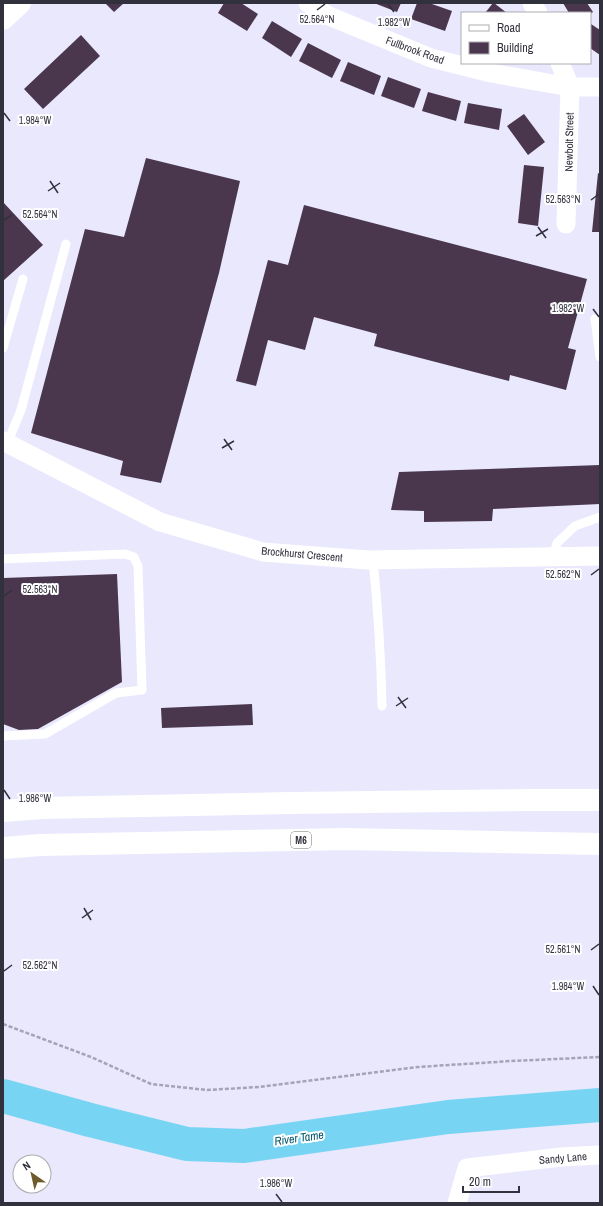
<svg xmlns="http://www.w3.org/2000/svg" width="603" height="1206" font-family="'Archivo Narrow',sans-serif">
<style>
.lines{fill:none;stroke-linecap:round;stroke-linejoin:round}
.river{stroke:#78d4f3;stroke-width:34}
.building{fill:#4a374e}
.path{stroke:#a5a4b6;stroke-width:2.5;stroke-dasharray:4 2;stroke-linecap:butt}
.service{stroke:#fff;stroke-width:9}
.minor{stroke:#fff;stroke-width:19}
.tertiary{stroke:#fff;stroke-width:22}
.motorway{stroke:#fff;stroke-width:22}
.ticks{fill:none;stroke:#31303d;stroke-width:1.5}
.labels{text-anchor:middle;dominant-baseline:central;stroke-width:4;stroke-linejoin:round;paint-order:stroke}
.shield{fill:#fff;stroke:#6f6e77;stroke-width:1}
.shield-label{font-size:10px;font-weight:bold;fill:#31303d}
.street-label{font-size:11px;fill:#31303d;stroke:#fff}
.water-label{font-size:12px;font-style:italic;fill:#06576d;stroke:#fff}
.ticks-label{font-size:10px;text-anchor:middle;fill:#31303d;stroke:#fff;stroke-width:4;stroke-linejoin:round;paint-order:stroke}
</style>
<rect width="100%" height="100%" fill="#e9e8fd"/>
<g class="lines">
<path class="river" d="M3,1096L90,1120L187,1144L244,1146L448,1117L600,1105"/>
</g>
<path class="building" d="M105,3H124L114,12Z
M224,3H241L258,14L247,31L218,13Z
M374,3H401L397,12Z
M417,3H429L452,11L445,31L411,19Z
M493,3H494L507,13H485Z
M563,3H587L593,12L590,14L569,13Z
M272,21L302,39L291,57L262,38Z
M591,24L600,30V55L590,48V26Z
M81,35L100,56L43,109L24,89Z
M308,43L341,60L332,78L299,61Z
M348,62L381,76L374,95L340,81Z
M388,77L421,89L414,108L381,96Z
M428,92L461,101L456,121L422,111Z
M468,103L502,109L499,130L464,123Z
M524,114L545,142L528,155L507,126Z
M146,158L240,181L219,273L161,483L120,475L123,461L31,433L85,229L124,237Z
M524,165L544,167L538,226L518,223Z
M598,173L600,174V232H592Z
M3,202L43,245L3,281Z
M304,205L587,279L568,348L576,350L566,390L510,375L509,381L374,346L377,334L314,317L305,350L268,340L256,386L236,381L268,260L288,265Z
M600,465V504L493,509L492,521L424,522V511L391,510L399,472Z
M117,574L122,682L38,729L19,730L3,724V578Z
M252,704L253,725L162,728L161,708Z"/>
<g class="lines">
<path class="path" d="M3,1024L91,1057L151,1084L207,1090L259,1087L418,1067L511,1061L600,1057"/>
<path class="service" d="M595,319L600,357
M3,348L23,279
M7,444L21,410L66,244
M553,557L557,543L575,526L600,517
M3,559L125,554L134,557L138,566L142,690L116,693L45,734L3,736
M373,560C378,609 381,657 382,706"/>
<path class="minor" d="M308,3L329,16L431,58L491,73L570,87H600
M532,3L538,13
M560,63L570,87L566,224
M3,441L160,522L263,552L368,560L600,556
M457,1203L467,1168L561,1157L600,1155"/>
<path class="tertiary" d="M3,19L20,3"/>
<path class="motorway" d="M3,811L42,808L290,803L529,800H600
M3,848L40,845L346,839L600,844"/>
</g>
<path class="ticks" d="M388,4L394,12M317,10L325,4M4,113L10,121M50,181L58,193M48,191L60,183M591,200L599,194M4,220L12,215M538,227L546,238M536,236L548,229M593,309L599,317M224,439L232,450M222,448L234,441M591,575L599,569M4,596L12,590M398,697L406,708M396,706L408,698M4,790L10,799M84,908L91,920M82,918L93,910M591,950L599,944M4,971L12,965M593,986L599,995M276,1194L282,1202"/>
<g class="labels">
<rect class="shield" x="291" y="832" width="20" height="16" rx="3"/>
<g class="shield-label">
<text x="301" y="840">M6</text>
</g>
<g class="street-label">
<text transform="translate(415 50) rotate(20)">Fullbrook Road</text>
<text transform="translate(569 142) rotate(-89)">Newbolt Street</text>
<text transform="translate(302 554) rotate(5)">Brockhurst Crescent</text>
<text transform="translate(563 1158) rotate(-5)">Sandy Lane</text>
</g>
<g class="water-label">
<text transform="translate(299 1138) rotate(-8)">River Tame</text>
</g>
</g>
<g class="ticks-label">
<text x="317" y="23">52.564°N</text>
<text x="394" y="26">1.982°W</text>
<text x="35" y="124">1.984°W</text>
<text x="563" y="203">52.563°N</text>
<text x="40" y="218">52.564°N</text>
<text x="568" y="312">1.982°W</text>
<text x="563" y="578">52.562°N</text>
<text x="40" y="593">52.563°N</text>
<text x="35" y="802">1.986°W</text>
<text x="563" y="953">52.561°N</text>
<text x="40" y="969">52.562°N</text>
<text x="568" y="990">1.984°W</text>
<text x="276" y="1187">1.986°W</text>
</g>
<rect width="603" height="1206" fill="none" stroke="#31303d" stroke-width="8"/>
<rect x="461" y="12" width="130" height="52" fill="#ffffff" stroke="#adacb1"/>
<rect x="469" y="25" width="20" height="6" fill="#ffffff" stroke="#adacb1"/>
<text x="497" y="32" font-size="12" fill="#31303d">Road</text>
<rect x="469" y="42" width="20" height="12" fill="#4a374e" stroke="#adacb1"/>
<text x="497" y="52" font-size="12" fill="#31303d">Building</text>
<g transform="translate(32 1174) rotate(326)"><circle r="19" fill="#ffffff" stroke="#adacb1"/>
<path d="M0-3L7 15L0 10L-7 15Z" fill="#6d5c2a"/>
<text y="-6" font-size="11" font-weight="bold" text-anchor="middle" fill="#31303d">N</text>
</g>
<path d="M463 1186v6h56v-6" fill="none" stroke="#31303d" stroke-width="2"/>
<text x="469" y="1186" font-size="12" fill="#31303d" stroke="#ffffff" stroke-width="3" paint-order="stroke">20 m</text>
</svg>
